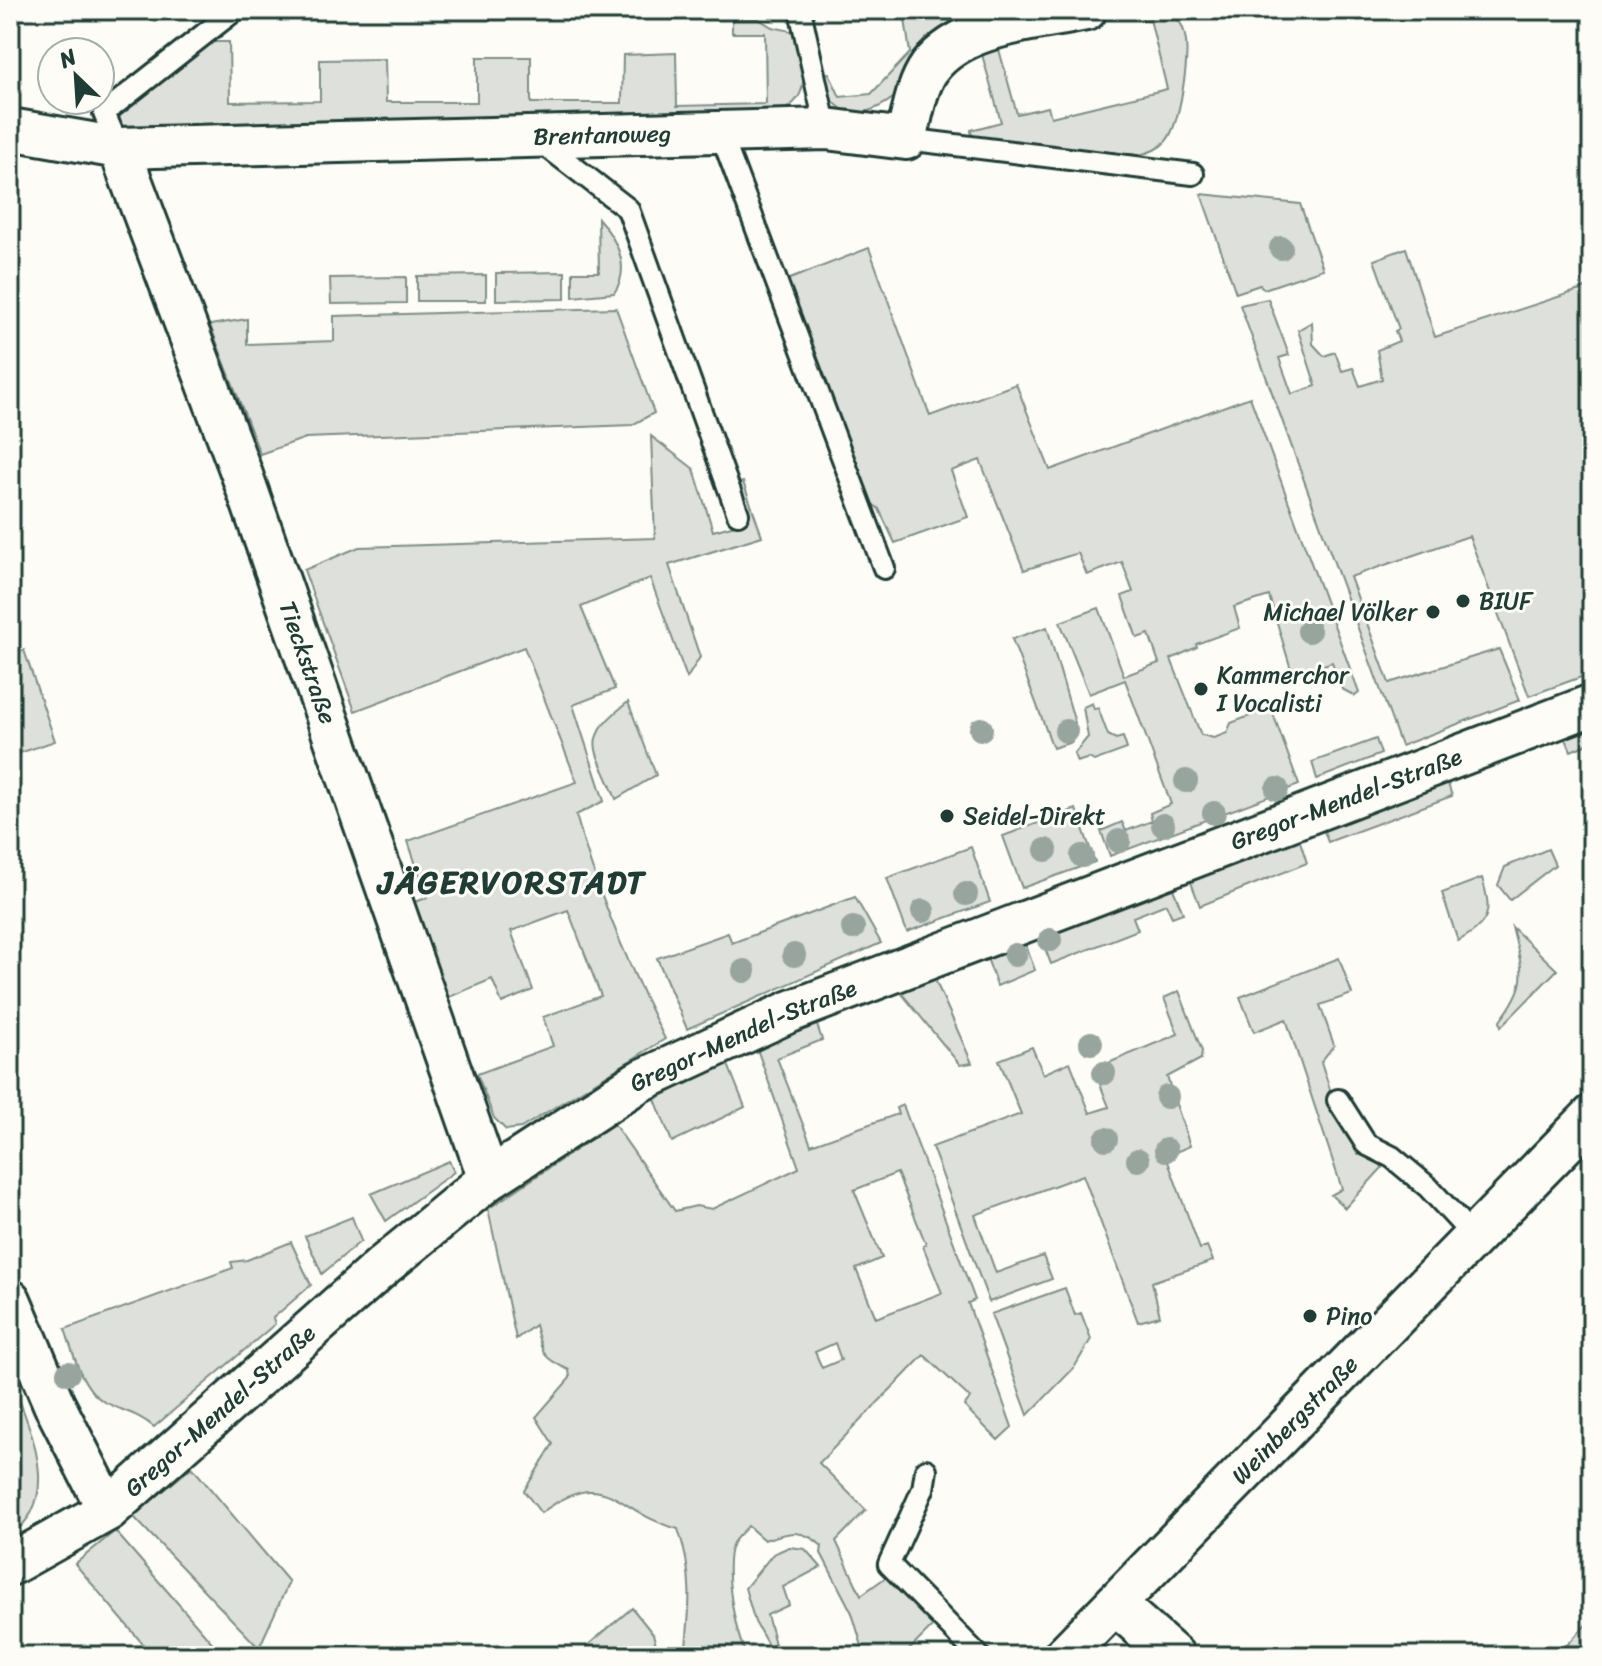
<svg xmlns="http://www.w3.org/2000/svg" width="1602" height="1666" font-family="Sriracha,sans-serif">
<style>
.green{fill:#dde0db;stroke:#7e8e88;stroke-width:2;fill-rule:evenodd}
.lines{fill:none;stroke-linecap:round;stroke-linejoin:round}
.service-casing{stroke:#1f3d34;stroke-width:26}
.minor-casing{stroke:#1f3d34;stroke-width:46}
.service{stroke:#fdfcf7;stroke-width:20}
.minor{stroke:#fdfcf7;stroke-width:40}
.tree{fill:#98a59e}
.poi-dot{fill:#1f3d34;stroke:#fdfcf7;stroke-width:3}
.labels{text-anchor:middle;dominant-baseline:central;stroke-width:6;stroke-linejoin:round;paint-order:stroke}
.street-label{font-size:24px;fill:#1f3d34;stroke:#fdfcf7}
.poi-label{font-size:24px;fill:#1f3d34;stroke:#fdfcf7;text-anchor:start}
.district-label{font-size:32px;font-weight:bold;letter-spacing:2px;fill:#1f3d34;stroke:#fdfcf7}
</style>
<rect width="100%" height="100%" fill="#fdfcf7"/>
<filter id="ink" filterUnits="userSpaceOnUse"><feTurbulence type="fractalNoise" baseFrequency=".0125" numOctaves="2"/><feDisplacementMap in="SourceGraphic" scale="16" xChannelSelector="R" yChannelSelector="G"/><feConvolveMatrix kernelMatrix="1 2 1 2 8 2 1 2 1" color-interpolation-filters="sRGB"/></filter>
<g filter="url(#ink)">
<path class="green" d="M947,10L951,28C924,63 898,114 848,114L827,97L822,74L829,73L840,97L871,94L910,53L905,19Z
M1140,10H1168C1177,17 1183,24 1185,36C1190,56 1180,125 1166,141C1159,149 1149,153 1138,155L972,138L971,130L1001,122L981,51L998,46L1017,114L1048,107L1051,117L1167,89L1150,19L1143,20Z
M757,18L772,27L796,32C801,64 816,97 779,112L123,134L118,109L202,42H229L230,102L320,101V60L385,59L386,102H477V57H531V103H622L623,55L676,53L677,106L766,104L765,33H732V19Z
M1201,194L1300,204L1323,269L1264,289L1260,285L1236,293Z
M598,218C617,240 632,267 614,293L573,297V272H599Z
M869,248L930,416L1016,384L1050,470L1250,397L1359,693L1355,696L1342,689L1332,662L1293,676L1269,596L1234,607L1240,628L1196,644L1197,647L1171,659L1201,735L1214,738L1227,733L1231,723L1271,708L1299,785L1110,856L1101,831L1122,822L1126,831L1152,821L1150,813L1171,804L1125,680L1089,694L1060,622L1099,608L1124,676L1159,663L1149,634L1137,638L1122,596L1133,592L1122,562L1087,575L1078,553L1024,570L980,460L951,471L968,517L895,543L879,509L858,493L836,412L787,280Z
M1406,248L1435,337L1592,286V673L1529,696L1469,536L1350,577L1389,683L1499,649L1520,700L1401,746L1240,305L1268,299L1289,355L1279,358L1292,394L1316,386L1298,330L1312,322L1313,344L1324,356L1335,352L1342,371L1353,368L1360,386L1382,379L1377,350L1399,341L1395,331L1399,329L1374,260Z
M565,272V299L496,300V273Z
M486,275V301H417V276Z
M406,277V303L331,304L330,278Z
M616,308L654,413L632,425L306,438L260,454L210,325L247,319V344L334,341V316Z
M651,436L694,469L713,531L746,522L734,485L743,482L762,536L669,565L700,657L687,678L650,578L581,607L615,689L573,705L604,801L576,815C597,893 629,967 665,1039L521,1128L506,1130L494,1118L477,1074L553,1046L543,1017L601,996L568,910L511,931L533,990L502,1003L492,979L440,1001L414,902L427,898L408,841L577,782L524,647L355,711L304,570L359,547L655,538Z
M1047,627L1075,723L1072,742L1053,748L1012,639Z
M24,650L55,741L14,755L10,745V654Z
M628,702L656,775L616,799C595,745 578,742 628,702Z
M1092,703L1094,709L1098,708L1108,735L1116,739L1123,737L1127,749L1094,761L1089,758L1077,762L1074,754L1088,737L1083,707Z
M1592,723V742L1571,751L1564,734Z
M1376,739L1381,754L1317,779L1312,762Z
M1446,778L1452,796L1328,842L1322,826Z
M1076,809L1095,862L1022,888L1003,836Z
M1298,835L1307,863L1200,906L1189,877Z
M971,847L990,902L907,932L887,878Z
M1548,849L1555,865L1510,900L1498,885L1505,867Z
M1482,878C1492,912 1491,923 1458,941L1442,893Z
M1171,884L1183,913L1172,917L1166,904L1133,917L1138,930L1051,964L1040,935Z
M855,897L881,943L687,1029L657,958L728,933L732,943Z
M1512,927L1557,970L1501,1027L1500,1021C1530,982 1523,972 1512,927Z
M1024,941L1035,970L997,986L986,955Z
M1339,958L1352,994L1320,1005L1334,1045L1321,1062L1336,1107L1380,1159L1382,1168L1345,1208L1331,1195L1342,1189L1286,1019L1254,1032L1240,997Z
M933,975L972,1063L960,1065L898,989Z
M1179,991L1202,1051L1201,1059L1167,1077L1190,1146L1166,1156L1200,1249L1207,1246L1213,1261L1152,1282L1160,1316L1138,1322L1083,1175L975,1215L996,1273L1043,1256L1052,1279L989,1302L932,1147L1021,1114L999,1060L1032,1047L1043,1074L1070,1062L1090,1113L1109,1107L1094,1069L1178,1034L1164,998Z
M816,1022L822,1040L777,1058L811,1145L898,1114L896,1108L903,1105L975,1300L968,1303L1012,1427L998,1440L964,1406L970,1398L924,1355L819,1463L866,1510L836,1541L861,1595L889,1575L936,1623L903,1656H865L852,1613L821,1553L822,1546C802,1527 788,1532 764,1540L748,1526C744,1531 734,1539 732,1545C723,1569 735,1634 747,1656H685C690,1608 694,1575 678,1529C615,1513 609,1462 541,1513L524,1491L553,1444L536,1417L570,1378L569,1370C541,1357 543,1354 535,1325L516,1339L488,1209L614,1124L675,1211L696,1206L712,1209L799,1168L756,1046ZM897,1173L926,1244L923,1246L942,1293L876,1318L856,1269L882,1258L854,1190ZM835,1343L841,1360L822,1368L815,1352Z
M727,1062L745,1107L672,1142L655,1099Z
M449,1161L454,1172L386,1221L371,1194Z
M352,1217L361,1241L322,1274L305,1236Z
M291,1242L311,1285L273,1318L275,1324L154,1427C138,1413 121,1411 103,1401C81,1388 73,1352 65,1329L233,1268L231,1262L247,1260Z
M1065,1288L1075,1315L1081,1313L1091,1339L1074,1368L1028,1415L991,1314Z
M10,1375C27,1423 66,1499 10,1535Z
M192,1467L289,1582L259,1648L133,1516Z
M115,1531L215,1646L204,1656H153L75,1564Z
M789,1547L805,1549L821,1567L783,1587L789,1605L767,1615L775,1644L769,1647L755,1622L745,1588L773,1554Z
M632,1608L653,1634L659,1656H595L587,1646Z
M1592,1618V1656H1557Z"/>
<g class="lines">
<defs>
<path id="service" d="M800,10L826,129
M721,134L884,568
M906,139L1193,174
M540,141L628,209L738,514
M119,148L104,113L235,10
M1338,1100L1366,1144L1392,1157L1428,1187L1473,1236
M926,1470L923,1489L889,1564L979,1656"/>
<g id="minor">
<path id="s1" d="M10,129L119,148L826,129L906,139C912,117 916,86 930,67C964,23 1036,21 1086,10"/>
<path id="s2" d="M119,148L241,472L489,1179"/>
<path d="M10,1300L54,1404L108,1510"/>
<path id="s3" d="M10,1565L108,1510L383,1266L489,1179L638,1082L789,1012L1592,705"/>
<path d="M1115,1604L1174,1656"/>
<path id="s4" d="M1064,1656L1592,1116"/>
</g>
</defs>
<use href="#service" class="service-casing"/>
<use href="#minor" class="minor-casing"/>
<use href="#service" class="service"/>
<use href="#minor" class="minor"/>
</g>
<g class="tree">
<circle cx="1281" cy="248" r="12"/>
<circle cx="1309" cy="631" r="12"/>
<circle cx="981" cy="729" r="12"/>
<circle cx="1066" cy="731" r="12"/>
<circle cx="1186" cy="781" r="12"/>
<circle cx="1277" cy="789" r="12"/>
<circle cx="1214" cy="813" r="12"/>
<circle cx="1163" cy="825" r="12"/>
<circle cx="1119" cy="841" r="12"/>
<circle cx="1046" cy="850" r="12"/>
<circle cx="1082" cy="856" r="12"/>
<circle cx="966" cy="894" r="12"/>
<circle cx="923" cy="911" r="12"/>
<circle cx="853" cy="928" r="12"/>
<circle cx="1050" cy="940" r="12"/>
<circle cx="794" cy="955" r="12"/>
<circle cx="1015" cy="955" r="12"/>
<circle cx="744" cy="971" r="12"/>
<circle cx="1091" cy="1043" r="12"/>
<circle cx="1104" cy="1073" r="12"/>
<circle cx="1167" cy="1097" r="12"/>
<circle cx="1106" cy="1139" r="12"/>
<circle cx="1166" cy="1150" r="12"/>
<circle cx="1138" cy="1160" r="12"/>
<circle cx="68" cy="1373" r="12"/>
</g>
</g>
<g class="poi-dot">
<circle cx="1463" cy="601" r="8"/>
<circle cx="1433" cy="612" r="8"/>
<circle cx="1201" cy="689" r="8"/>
<circle cx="947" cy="816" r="8"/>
<circle cx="1310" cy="1316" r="8"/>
</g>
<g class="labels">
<g class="street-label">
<text stroke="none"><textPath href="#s1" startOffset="594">Brentanoweg</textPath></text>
<text stroke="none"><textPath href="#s2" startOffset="548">Tieckstraße</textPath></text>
<text stroke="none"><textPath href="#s3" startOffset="1558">Gregor-Mendel-Straße</textPath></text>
<text stroke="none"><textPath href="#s3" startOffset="910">Gregor-Mendel-Straße</textPath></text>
<text stroke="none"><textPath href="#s3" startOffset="262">Gregor-Mendel-Straße</textPath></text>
<text stroke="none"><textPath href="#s4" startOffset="330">Weinbergstraße</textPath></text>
</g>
<g class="poi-label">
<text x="1479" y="601">BIUF</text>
<text x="1417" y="612" text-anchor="end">Michael Völker</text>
<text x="1217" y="675">Kammerchor<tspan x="1217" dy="28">I Vocalisti</tspan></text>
<text x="963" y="816">Seidel-Direkt</text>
<text x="1326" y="1316">Pino</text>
</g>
<g class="district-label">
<text x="512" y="882">JÄGERVORSTADT</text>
</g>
</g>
<rect width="1602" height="1666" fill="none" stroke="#fdfcf7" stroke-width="40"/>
<rect x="20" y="20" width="1562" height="1626" fill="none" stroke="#1f3d34" stroke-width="3" filter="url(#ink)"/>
<g transform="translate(76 76) rotate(335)"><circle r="38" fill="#fdfcf7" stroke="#a4b0a9" stroke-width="2"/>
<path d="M0-6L14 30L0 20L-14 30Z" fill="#1f3d34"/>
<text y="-12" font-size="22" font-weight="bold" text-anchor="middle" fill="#1f3d34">N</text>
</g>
</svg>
